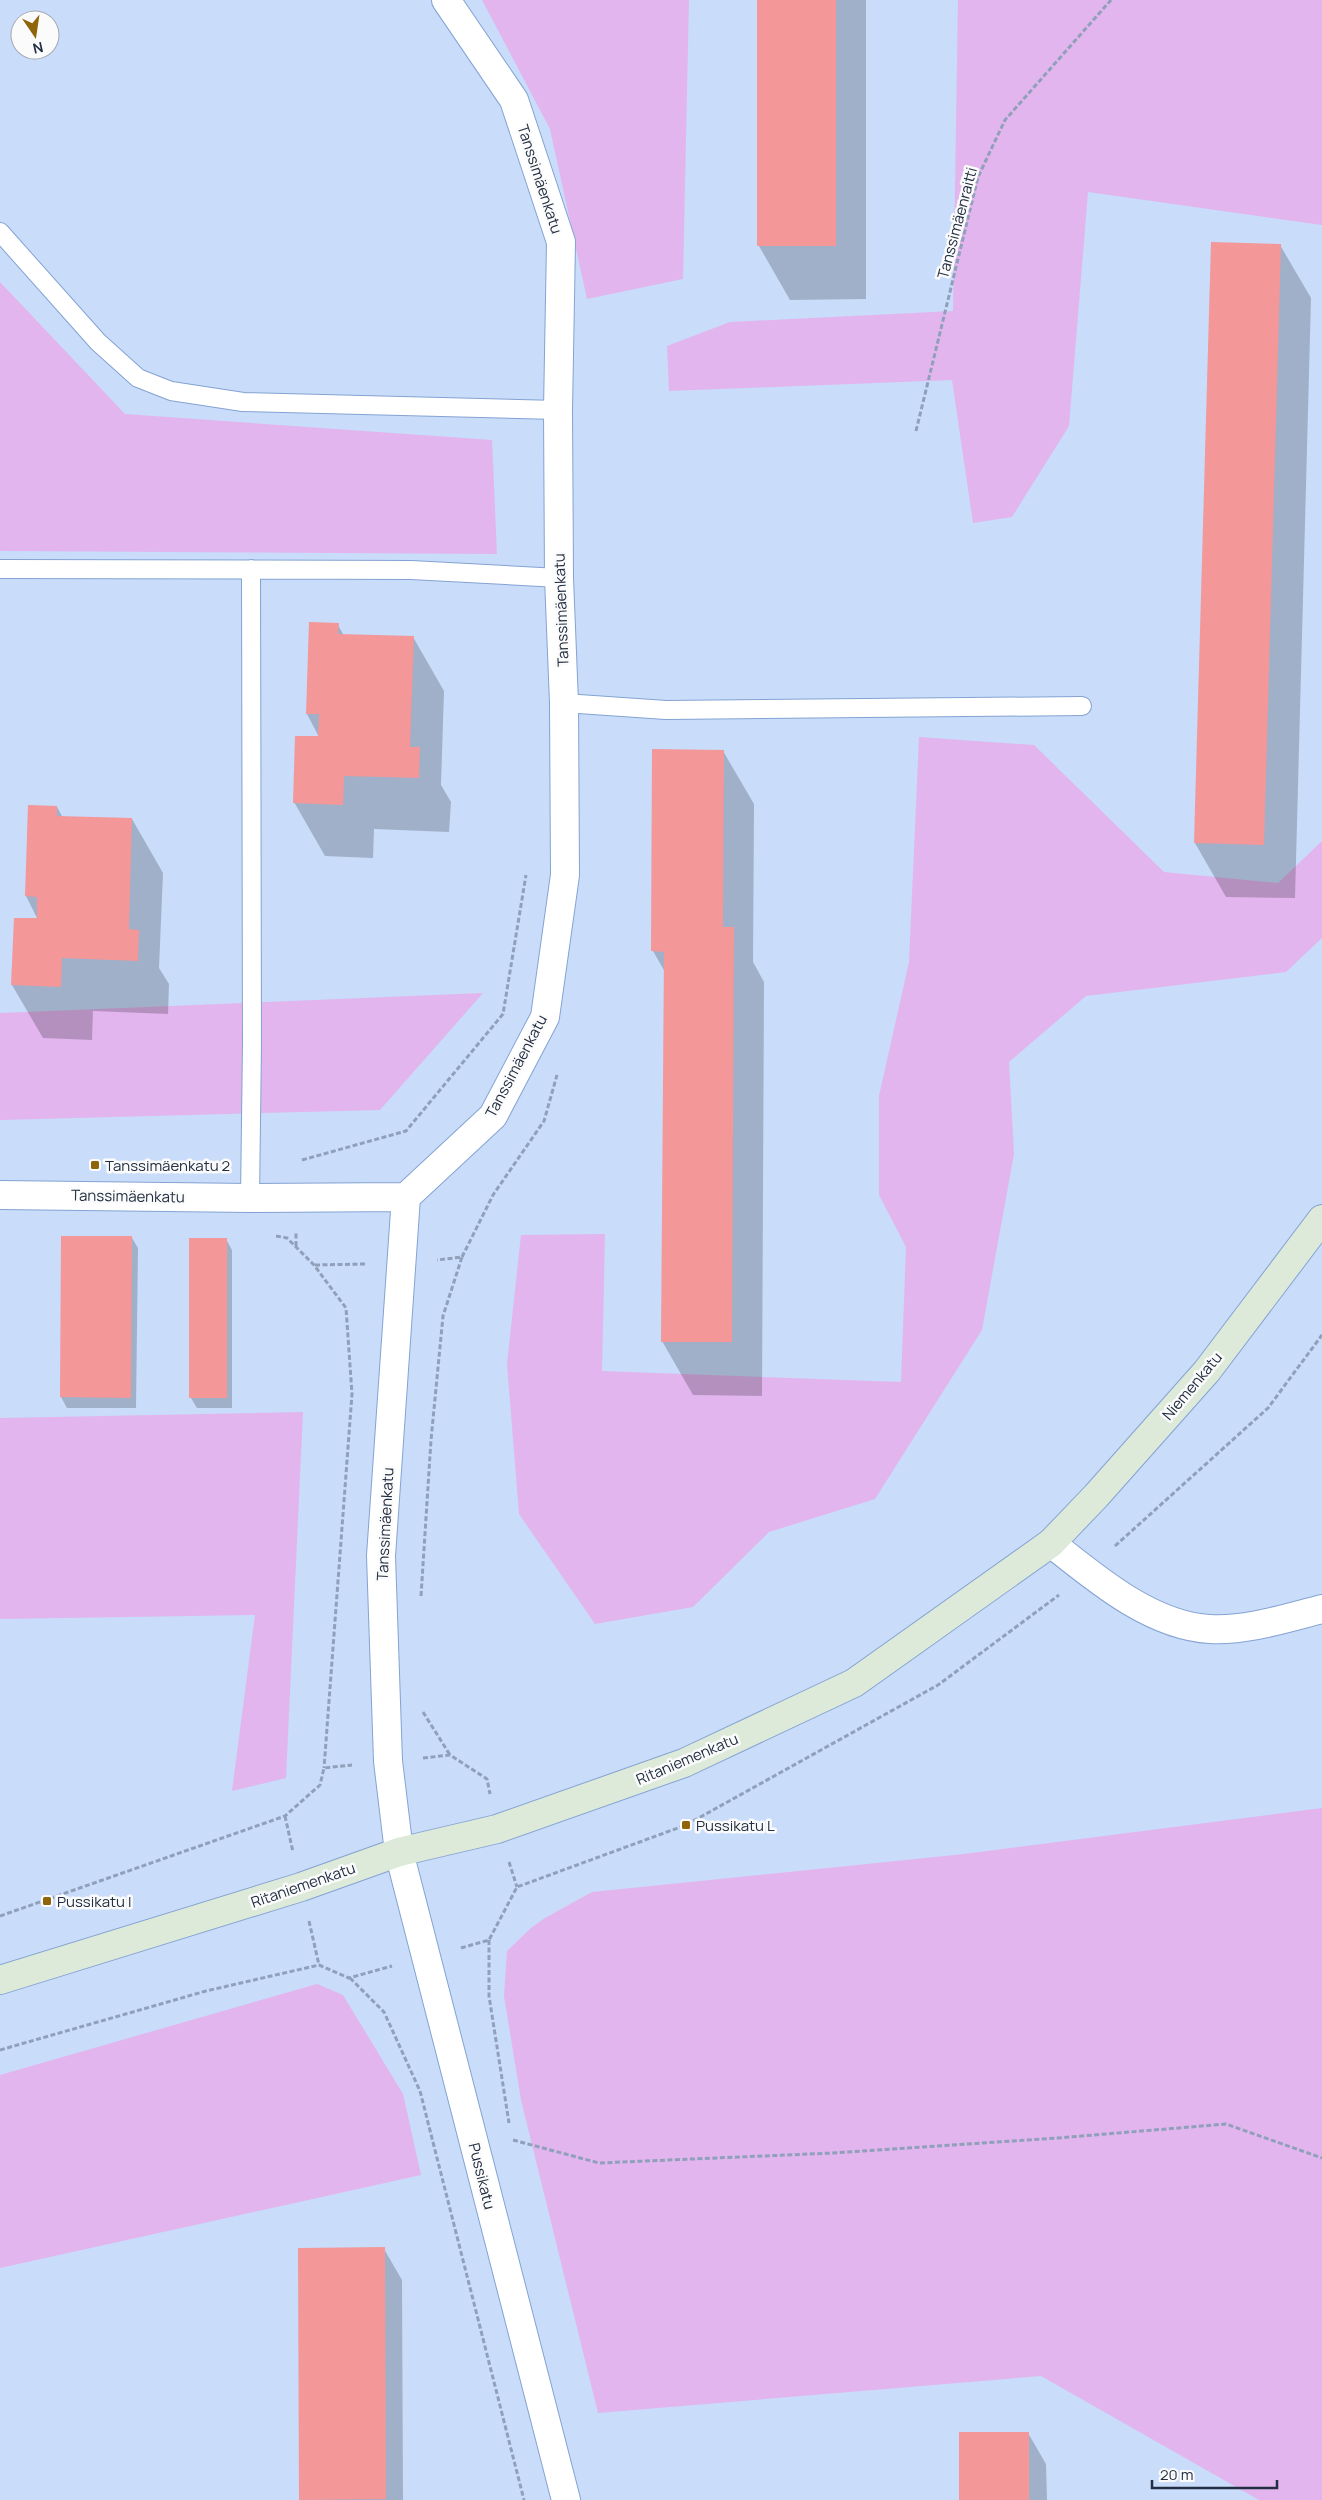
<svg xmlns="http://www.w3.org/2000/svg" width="1322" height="2500" font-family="Manrope,sans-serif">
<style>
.green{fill:#e2b5ef}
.shadow{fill:#0003}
.building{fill:#f39799}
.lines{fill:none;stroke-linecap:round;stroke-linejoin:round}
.lane-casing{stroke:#84a3d2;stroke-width:20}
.street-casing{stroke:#84a3d2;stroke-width:30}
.secondary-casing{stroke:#84a3d2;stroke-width:30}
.path{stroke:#90a0ba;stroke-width:3;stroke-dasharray:5 2.5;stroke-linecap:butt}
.lane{stroke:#fff;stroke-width:18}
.street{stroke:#fff;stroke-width:28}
.secondary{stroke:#ddead9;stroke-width:28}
.poi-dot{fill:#8f640b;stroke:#fbfbfb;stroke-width:2}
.labels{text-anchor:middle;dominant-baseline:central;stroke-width:5;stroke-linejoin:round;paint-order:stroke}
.street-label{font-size:15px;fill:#222e41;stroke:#fbfbfb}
.poi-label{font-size:15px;fill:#222e41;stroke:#fbfbfb;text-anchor:start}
</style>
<rect width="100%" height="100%" fill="#c9dcfa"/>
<path class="green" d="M482,0H689L683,279L587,299L550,129Z
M958,0H1322V225L1088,192L1069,426L1012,517L973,523L952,380L669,391L667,346L730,322L953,311Z
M0,282L125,414L492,440L497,554L0,551Z
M919,737L1034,745L1164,872L1278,883L1322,841V938L1286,972L1086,996L1009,1062L1014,1154L982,1330L875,1499L769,1532L693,1607L595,1624L519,1514L507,1364L521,1235L605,1234L602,1371L901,1382L906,1247L879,1195V1096L909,962Z
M483,993L380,1110L0,1120V1013Z
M303,1412L286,1778L232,1791L255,1615L0,1619V1418Z
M1322,1808V2500H1259L1041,2376L598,2413L521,2100L504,1996L507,1951L531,1928L545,1918L592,1892L964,1854Z
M317,1984L343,1995L403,2094L421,2175L0,2268V2075Z"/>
<path class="shadow" d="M759,0H866V299L790,300L759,246Z
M1212,243L1280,245L1311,298L1295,898L1226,897L1195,843Z
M338,625L344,636L413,637L444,691L441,785L451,802L449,832L374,829L373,858L325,856L294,802L319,737L307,714Z
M654,750L723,751L754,804L753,962L764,982L762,1396L693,1395L662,1341L665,972L653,951Z
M57,807L63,818L132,819L163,873L159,968L169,984L168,1014L93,1011L92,1040L43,1038L12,985L38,920L26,896Z
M63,1237L132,1238L138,1248L136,1408H67L61,1397Z
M226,1239L232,1250V1408H197L191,1398L190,1240Z
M384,2249L402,2280L403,2500H301Z
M1028,2433L1046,2464L1047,2500H960Z"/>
<path class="building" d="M757,0H836V246H757Z
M1211,242L1281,244L1264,845L1194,843Z
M309,622L339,623L338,634L414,636L410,747H420L419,778L344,776L343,805L293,803L295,736H318L319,714H306Z
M652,749L724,750L723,927H734L732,1342H661L664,952L651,951Z
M28,805L57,806V816L132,818L129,929L139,930L138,961L62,958L61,987L11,985L14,918H37V897L25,896Z
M61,1236H132L131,1398L60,1397Z
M189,1238H227V1398H189Z
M385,2247L386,2499L299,2500L298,2248Z
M959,2432H1029V2500H959Z"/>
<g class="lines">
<defs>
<path id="lane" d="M0,232L98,342L138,378L171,391L243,402L558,410
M0,569L411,570L559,578
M564,703L666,710L1082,706
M250,1198L252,1044L251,569"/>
<path id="street" d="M446,0L514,100L561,242L558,410L559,578L564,703L565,875L545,1017L493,1116L406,1197L381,1556L388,1761L399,1852L566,2500
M0,1195L250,1198L406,1197
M1051,1543C1095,1578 1151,1626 1210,1629C1247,1631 1286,1618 1322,1609"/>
<path id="secondary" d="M0,1980L301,1887L399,1852L497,1829L684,1763L854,1683L1051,1543L1096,1496L1207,1371L1322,1219"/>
</defs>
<use href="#lane" class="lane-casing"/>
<use href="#street" class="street-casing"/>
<use href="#secondary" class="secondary-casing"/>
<path class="path" d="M916,431L978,177L1005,120L1111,0
M302,1160L406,1131L503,1014L526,875
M276,1236L287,1238L314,1265L346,1308L352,1394L324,1768
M296,1246V1232
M462,1257L493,1195L544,1121L557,1075
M315,1265L366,1264
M1115,1546L1268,1408L1322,1335
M421,1596L431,1440L443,1316L462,1257L437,1260
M423,1712L450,1755
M423,1758L450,1755L487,1779L490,1794
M285,1816L293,1852
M509,1862L517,1887
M0,1916L285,1816L320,1785L324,1768L352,1765
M309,1921L319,1965
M489,1940V1996L509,2123
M461,1948L489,1940L517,1887L686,1825L938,1685L1059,1595
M350,1978L384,2012L420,2091L524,2500
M0,2050L206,1991L319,1965L349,1978L392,1966
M513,2140L599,2163L833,2153L1058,2138L1226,2124L1322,2158"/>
<use href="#lane" class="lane"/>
<use href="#street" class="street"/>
<use href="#secondary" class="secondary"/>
</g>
<g class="poi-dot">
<rect x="90" y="1160" width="10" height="10" rx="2.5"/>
<rect x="681" y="1820" width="10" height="10" rx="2.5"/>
<rect x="42" y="1896" width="10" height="10" rx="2.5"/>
</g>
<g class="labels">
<g class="street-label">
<text transform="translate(540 179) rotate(72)">Tanssimäenkatu</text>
<text transform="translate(957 223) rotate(-75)">Tanssimäenraitti</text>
<text transform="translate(561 610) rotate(-92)">Tanssimäenkatu</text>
<text transform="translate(516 1066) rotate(-62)">Tanssimäenkatu</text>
<text transform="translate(128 1196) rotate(1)">Tanssimäenkatu</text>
<text transform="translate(1192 1386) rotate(-50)">Niemenkatu</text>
<text transform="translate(385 1524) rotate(-87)">Tanssimäenkatu</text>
<text transform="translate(687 1759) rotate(-23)">Ritaniemenkatu</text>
<text transform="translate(303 1885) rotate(-19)">Ritaniemenkatu</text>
<text transform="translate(482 2176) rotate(76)">Pussikatu</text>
</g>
<g class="poi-label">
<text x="105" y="1165">Tanssimäenkatu 2</text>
<text x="696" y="1825">Pussikatu L</text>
<text x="57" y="1901">Pussikatu I</text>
</g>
</g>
<g transform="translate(35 35) rotate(167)"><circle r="24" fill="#fbfbfb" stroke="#a4a9b1"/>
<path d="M0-4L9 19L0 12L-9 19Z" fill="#8f640b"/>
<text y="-8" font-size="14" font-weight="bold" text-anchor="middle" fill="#222e41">N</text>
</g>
<path d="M1152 2480v8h125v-8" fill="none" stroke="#222e41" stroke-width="2.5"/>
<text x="1160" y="2480" font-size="15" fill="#222e41" stroke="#fbfbfb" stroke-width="4" paint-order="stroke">20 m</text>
</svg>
